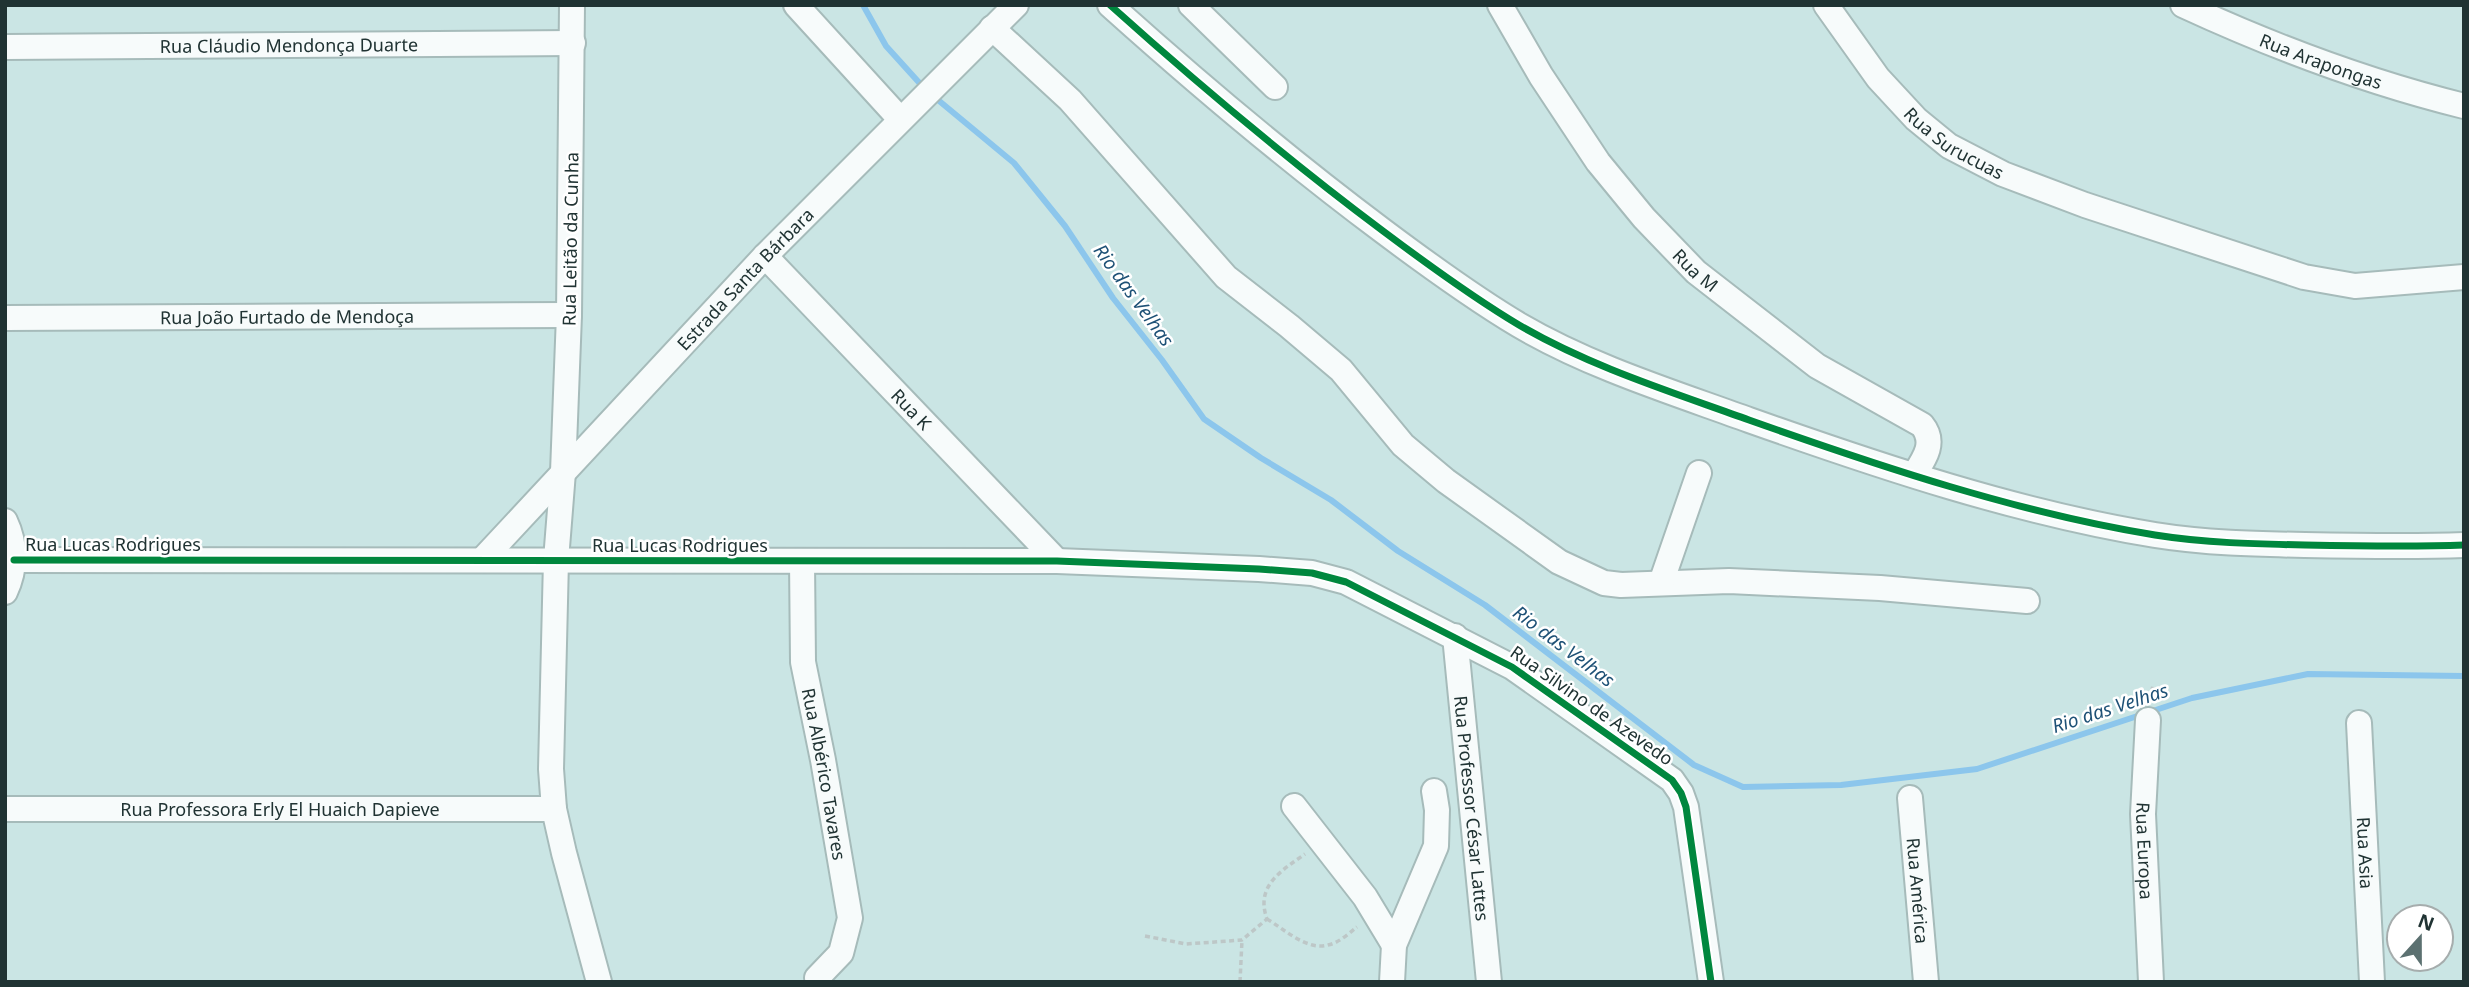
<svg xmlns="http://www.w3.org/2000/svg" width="2469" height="987" font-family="'Noto Sans',sans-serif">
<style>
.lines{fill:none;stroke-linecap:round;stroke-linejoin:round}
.stream{stroke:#8cc6ec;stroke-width:6}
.minor-casing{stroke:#a6bbba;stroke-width:28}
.path{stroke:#bdc7c7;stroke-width:3.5;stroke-dasharray:5 3.5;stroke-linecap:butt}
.minor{stroke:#f7fbfb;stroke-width:24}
.cycleway-casing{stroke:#fff;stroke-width:11}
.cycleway{stroke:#00873e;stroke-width:7}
.labels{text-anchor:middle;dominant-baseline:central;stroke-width:5;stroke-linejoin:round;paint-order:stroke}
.street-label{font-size:18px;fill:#203333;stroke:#fff}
.water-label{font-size:19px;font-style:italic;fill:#1e5176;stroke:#fff}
</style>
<rect width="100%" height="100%" fill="#cae5e4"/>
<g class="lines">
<path class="stream" d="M863,5L886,46L924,88
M932,95L1014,163L1065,226L1113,298L1162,360L1204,419L1261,458L1331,500L1398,551L1485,605L1694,765L1743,787L1841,785L1977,769L2192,698L2308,674L2464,676"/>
<defs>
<g id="minor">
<path d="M572,5L569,315L563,472L556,560L551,769L554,809L564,853L599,982"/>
<path d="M796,5L900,119"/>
<path d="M1110,5C1198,84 1288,160 1383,231C1427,264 1472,297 1519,325C1591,367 1672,392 1749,420C1879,466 2019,513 2155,535C2205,543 2255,544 2305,545C2358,546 2411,547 2464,545"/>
<path d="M1191,5L1275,87"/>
<path id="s1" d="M1500,5L1541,76L1598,162L1644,218L1696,272L1817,366L1922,425C1936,442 1925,458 1914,475"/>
<path id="s2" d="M1826,5L1878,78L1916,119L1949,146L2003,174L2085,205L2304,277L2355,286L2464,277"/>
<path id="s3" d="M2183,5C2274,47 2367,82 2464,106"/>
<path d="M992,28L1070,100L1226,277L1289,326L1341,370L1403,445L1446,481L1559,562L1604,583L1621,585L1729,581L1880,588L2027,601"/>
<path id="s4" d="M5,47L573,43"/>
<path id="s5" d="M765,256L1057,561"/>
<path id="s6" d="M5,318L569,315"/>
<path d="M5,521C16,544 16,569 5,592"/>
<path d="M14,560L1057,561L1259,569L1312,573L1346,582L1512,667L1672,780L1681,793L1686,807L1711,982"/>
<path id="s7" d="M482,560L765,256L1016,5"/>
<path id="s8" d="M802,561L803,662L823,760L850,918L841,953L817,978"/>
<path d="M1661,583L1699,473"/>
<path id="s9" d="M1455,636L1489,982"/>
<path id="s10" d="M2148,720L2143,814L2151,982"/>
<path id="s11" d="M2359,723L2372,982"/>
<path id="s12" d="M1910,798L1926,982"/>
<path d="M1294,806L1365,897L1394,945"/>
<path id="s13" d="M5,809H554"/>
<path d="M1392,982L1394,945L1436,846L1437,810L1434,791"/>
</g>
</defs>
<use href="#minor" class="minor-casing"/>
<path class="path" d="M2150,700L2153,685
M1267,919C1284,929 1307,951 1328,945C1339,943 1349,933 1357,927
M1145,936L1186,944L1242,940L1267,919C1255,886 1281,871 1305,854
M1240,982L1242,940"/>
<use href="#minor" class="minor"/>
<defs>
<path id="cycleway" d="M1110,5C1198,84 1288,160 1383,231C1427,264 1472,297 1519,325C1591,367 1672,392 1749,420C1879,466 2019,513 2155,535C2205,543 2255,544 2305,545C2358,546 2411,547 2464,545
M14,560L1057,561L1259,569L1312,573L1346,582L1512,667L1672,780L1681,793L1686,807L1711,982"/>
</defs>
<use href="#cycleway" class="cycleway-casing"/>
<use href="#cycleway" class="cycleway"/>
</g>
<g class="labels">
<g class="street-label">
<text stroke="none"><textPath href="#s4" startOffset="284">Rua Cláudio Mendonça Duarte</textPath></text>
<text stroke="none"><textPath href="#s3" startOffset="149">Rua Arapongas</textPath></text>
<text stroke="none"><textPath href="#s2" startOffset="191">Rua Surucuas</textPath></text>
<text transform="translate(570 239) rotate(-89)">Rua Leitão da Cunha</text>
<text stroke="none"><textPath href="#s1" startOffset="331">Rua M</textPath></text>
<text stroke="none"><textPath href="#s7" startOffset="385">Estrada Santa Bárbara</textPath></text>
<text stroke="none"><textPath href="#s6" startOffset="282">Rua João Furtado de Mendoça</textPath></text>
<text stroke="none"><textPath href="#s5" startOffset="212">Rua K</textPath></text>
<text x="113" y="544">Rua Lucas Rodrigues</text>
<text x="680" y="545">Rua Lucas Rodrigues</text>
<text transform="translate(1592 705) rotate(35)">Rua Silvino de Azevedo</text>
<text stroke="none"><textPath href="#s8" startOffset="215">Rua Albérico Tavares</textPath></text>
<text stroke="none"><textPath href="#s13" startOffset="275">Rua Professora Erly El Huaich Dapieve</textPath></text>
<text stroke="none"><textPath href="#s9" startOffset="173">Rua Professor César Lattes</textPath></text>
<text stroke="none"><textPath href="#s10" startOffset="131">Rua Europa</textPath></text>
<text stroke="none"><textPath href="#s11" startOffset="130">Rua Asia</textPath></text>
<text stroke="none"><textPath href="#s12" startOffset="93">Rua América</textPath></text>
</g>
<g class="water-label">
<text transform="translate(1134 295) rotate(54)">Rio das Velhas</text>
<text transform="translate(1564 646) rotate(37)">Rio das Velhas</text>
<text transform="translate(2110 708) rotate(-18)">Rio das Velhas</text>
</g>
</g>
<rect width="2469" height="987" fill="none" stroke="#203333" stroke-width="14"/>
<g transform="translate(2420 938) rotate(21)"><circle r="33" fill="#ffffff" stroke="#a6adad" stroke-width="2"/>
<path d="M0-5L12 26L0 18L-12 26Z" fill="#5c7171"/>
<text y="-10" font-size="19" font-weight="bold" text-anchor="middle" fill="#203333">N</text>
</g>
</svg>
